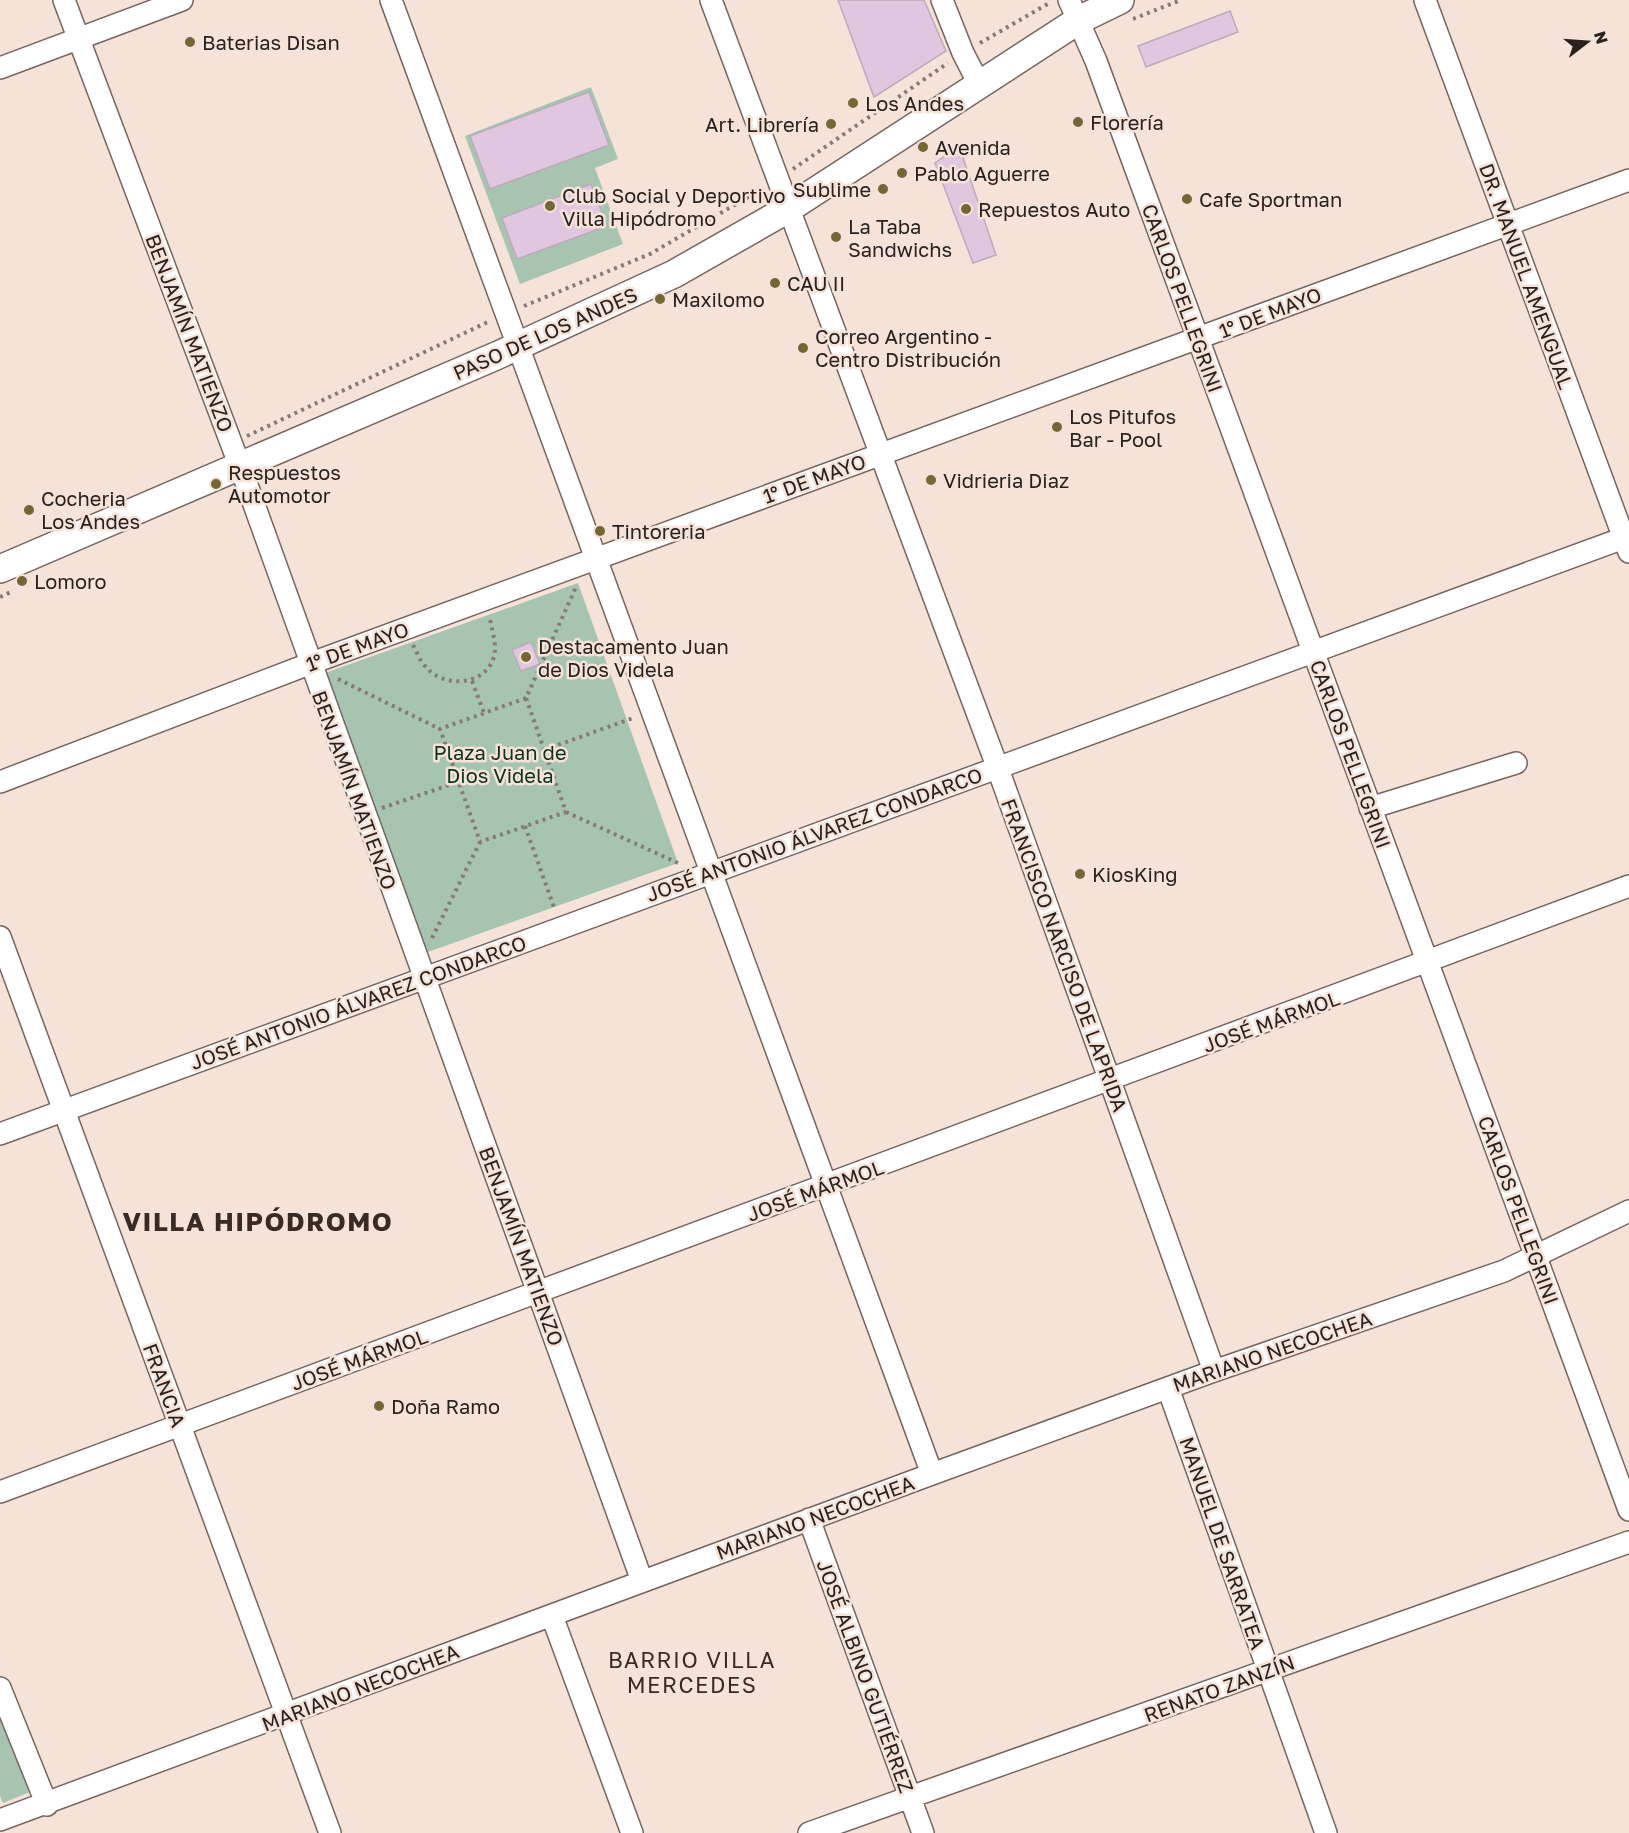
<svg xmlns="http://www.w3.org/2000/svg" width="1629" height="1833" font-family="'Golos Text',sans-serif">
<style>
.green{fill:#a6c4b0}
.building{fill:#e0c6df;stroke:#baacba;stroke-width:1.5}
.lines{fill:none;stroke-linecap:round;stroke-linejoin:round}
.minor-casing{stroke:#76655e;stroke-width:24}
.major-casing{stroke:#76655e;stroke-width:30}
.path{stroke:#867a74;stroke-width:4;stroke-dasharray:3 4.5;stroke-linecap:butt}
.minor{stroke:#fff;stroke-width:21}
.major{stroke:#fff;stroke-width:27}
.poi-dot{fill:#736835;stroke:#f5e2d9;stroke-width:2}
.labels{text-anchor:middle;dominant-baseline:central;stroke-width:5;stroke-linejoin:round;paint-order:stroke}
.poi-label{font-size:20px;fill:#28211e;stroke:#f5e2d9;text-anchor:start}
.street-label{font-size:20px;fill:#28211e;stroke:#f5e2d9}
.park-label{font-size:20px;fill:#0a321d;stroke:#f5e2d9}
.quarter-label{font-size:22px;letter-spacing:1.5px;fill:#382a24;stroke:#f5e2d9}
.district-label{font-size:26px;font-weight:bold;letter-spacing:1.5px;fill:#382a24;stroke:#f5e2d9}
</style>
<rect width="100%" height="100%" fill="#f5e2d9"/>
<path class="green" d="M591,87L618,159L595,168L623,244L520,284L465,136Z
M578,583L678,863L425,953L325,673Z
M0,1715L30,1792L3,1803L0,1796Z"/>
<path class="building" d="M838,0H924L946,51L874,97Z
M1230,11L1238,32L1146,67L1138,46Z
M589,92L609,145L490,189L470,136Z
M959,146L996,255L973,263L935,163Z
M591,184L607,226L517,259L502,218Z
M531,642L540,664L521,671L512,650Z"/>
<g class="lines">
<defs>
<path id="minor" d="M64,0L247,485L642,1581
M391,0L932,1474
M711,0L997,766L1214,1371
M942,0L963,53L979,84
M1069,0L1096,61L1629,1510
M1425,0L1629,552
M0,68L182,0
M0,782L309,664L1629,180
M1370,808L1516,763
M0,937L330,1833
M0,1134L1629,536
M1168,1388L1326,1833
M0,1492L1629,886
M809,1519L923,1833
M552,1616L632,1833
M0,1688L47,1805
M0,1820L932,1474L1214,1371L1504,1271L1629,1211
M809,1833L1629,1542"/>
<path id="major" d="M0,569L496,356L674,274L788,209L1079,20L1120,0"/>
</defs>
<use href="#minor" class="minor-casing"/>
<use href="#major" class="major-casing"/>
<path class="path" d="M1133,19L1181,0
M980,43L1051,2
M793,169L948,63
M524,306L650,254L762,189
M247,436L490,321
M0,597L13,591
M413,645C417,652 420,661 425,666C444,690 491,686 495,651C496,641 491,628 490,618
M338,679L440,729
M472,681L484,713
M526,698L440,729L480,842L566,812L526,698L576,587
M544,750L633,718
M382,808L458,782
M566,812L678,863
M525,826L555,910
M432,938L480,842"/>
<use href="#minor" class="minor"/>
<use href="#major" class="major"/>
</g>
<g class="poi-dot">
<circle cx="190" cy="42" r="6"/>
<circle cx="853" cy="103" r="6"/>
<circle cx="1078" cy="122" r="6"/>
<circle cx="831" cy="124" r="6"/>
<circle cx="923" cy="147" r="6"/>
<circle cx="902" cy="173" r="6"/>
<circle cx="883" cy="189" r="6"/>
<circle cx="1187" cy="199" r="6"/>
<circle cx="550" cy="206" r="6"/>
<circle cx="966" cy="209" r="6"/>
<circle cx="836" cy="237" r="6"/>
<circle cx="775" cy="283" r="6"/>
<circle cx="660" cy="299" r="6"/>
<circle cx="803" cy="348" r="6"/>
<circle cx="1057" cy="427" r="6"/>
<circle cx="931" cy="480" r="6"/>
<circle cx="216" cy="484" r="6"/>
<circle cx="29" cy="510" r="6"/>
<circle cx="600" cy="531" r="6"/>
<circle cx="22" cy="581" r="6"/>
<circle cx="526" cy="657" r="6"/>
<circle cx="1080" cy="874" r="6"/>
<circle cx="379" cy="1406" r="6"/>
</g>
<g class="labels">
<g class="poi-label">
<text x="202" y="42">Baterias Disan</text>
<text x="865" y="103">Los Andes</text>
<text x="1090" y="122">Florería</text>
<text x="819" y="124" text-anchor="end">Art. Librería</text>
<text x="935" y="147">Avenida</text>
<text x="914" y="173">Pablo Aguerre</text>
<text x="871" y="189" text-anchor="end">Sublime</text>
<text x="562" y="195">Club Social y Deportivo<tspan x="562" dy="23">Villa Hipódromo</tspan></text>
<text x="1199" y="199">Cafe Sportman</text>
<text x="978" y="209">Repuestos Auto</text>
<text x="848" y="226">La Taba<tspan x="848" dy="23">Sandwichs</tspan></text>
<text x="787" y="283">CAU II</text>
<text x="672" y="299">Maxilomo</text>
<text x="815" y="336">Correo Argentino -<tspan x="815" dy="23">Centro Distribución</tspan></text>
<text x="1069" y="416">Los Pitufos<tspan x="1069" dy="23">Bar - Pool</tspan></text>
<text x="228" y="472">Respuestos<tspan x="228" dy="23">Automotor</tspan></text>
<text x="943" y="480">Vidrieria Diaz</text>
<text x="41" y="498">Cocheria<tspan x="41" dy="23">Los Andes</tspan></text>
<text x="612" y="531">Tintoreria</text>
<text x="34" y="581">Lomoro</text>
<text x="538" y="646">Destacamento Juan<tspan x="538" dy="23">de Dios Videla</tspan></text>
<text x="1092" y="874">KiosKing</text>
<text x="391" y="1406">Doña Ramo</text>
</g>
<g class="street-label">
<text transform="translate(1527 276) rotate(70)">DR. MANUEL AMENGUAL</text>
<text transform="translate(1183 298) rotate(70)">CARLOS PELLEGRINI</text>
<text transform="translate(1270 312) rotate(-21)">1° DE MAYO</text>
<text transform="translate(190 333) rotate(69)">BENJAMÍN MATIENZO</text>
<text transform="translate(545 333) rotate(-24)">PASO DE LOS ANDES</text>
<text transform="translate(814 478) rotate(-20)">1° DE MAYO</text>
<text transform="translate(357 646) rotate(-20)">1° DE MAYO</text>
<text transform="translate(1351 754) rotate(70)">CARLOS PELLEGRINI</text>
<text transform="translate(355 790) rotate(70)">BENJAMÍN MATIENZO</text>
<text transform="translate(814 834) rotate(-20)">JOSÉ ANTONIO ÁLVAREZ CONDARCO</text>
<text transform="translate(1065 955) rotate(70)">FRANCISCO NARCISO DE LAPRIDA</text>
<text transform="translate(358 1002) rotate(-20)">JOSÉ ANTONIO ÁLVAREZ CONDARCO</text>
<text transform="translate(1271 1021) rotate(-20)">JOSÉ MÁRMOL</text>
<text transform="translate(815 1190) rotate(-20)">JOSÉ MÁRMOL</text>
<text transform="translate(1519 1210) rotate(70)">CARLOS PELLEGRINI</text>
<text transform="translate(522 1246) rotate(70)">BENJAMÍN MATIENZO</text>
<text transform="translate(1272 1351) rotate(-19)">MARIANO NECOCHEA</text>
<text transform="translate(359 1359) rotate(-20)">JOSÉ MÁRMOL</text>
<text transform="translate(165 1385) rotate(70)">FRANCIA</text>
<text transform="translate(815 1517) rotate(-20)">MARIANO NECOCHEA</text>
<text transform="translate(1223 1543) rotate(71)">MANUEL DE SARRATEA</text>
<text transform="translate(866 1676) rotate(70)">JOSÉ ALBINO GUTIÉRREZ</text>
<text transform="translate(360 1687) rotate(-21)">MARIANO NECOCHEA</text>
<text transform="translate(1219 1688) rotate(-20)">RENATO ZANZÍN</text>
</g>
<g class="park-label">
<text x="500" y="752">Plaza Juan de<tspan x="500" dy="23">Dios Videla</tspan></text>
</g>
<g class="quarter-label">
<text x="692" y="1659">BARRIO VILLA<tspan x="692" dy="25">MERCEDES</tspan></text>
</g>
<g class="district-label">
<text x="258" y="1221">VILLA HIPÓDROMO</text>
</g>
</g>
<g transform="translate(1587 42) rotate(73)" stroke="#f5e2d9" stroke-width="4.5" paint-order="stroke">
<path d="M0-4.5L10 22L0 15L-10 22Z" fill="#28211e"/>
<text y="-9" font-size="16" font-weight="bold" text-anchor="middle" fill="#28211e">N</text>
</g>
</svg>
